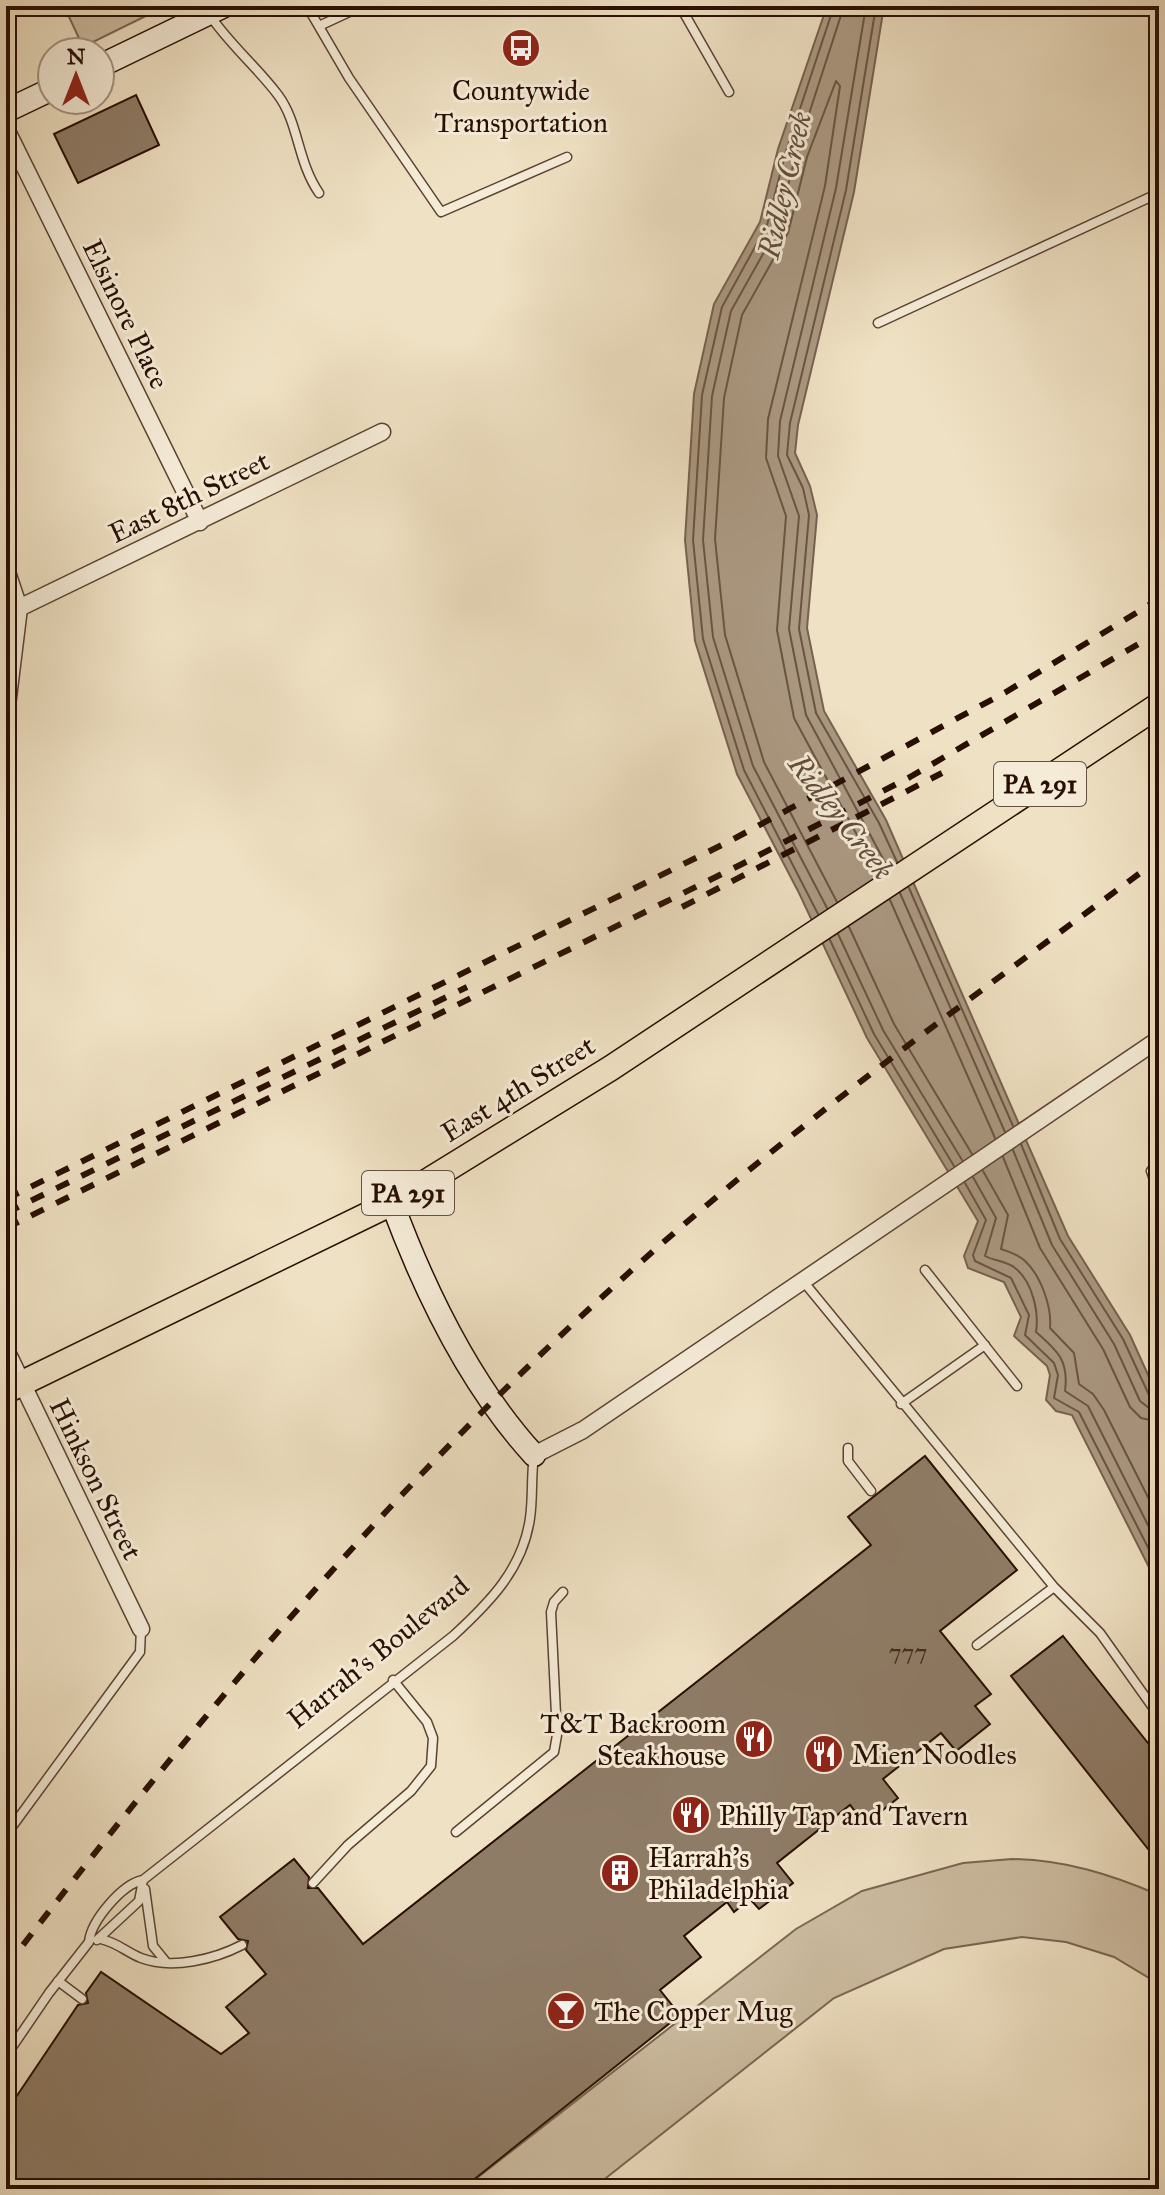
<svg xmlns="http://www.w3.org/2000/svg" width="1165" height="2195" font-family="'IM FELL Great Primer',serif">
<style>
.green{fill:#cdbda2;stroke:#7a6652;stroke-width:2}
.water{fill:#ab9982;stroke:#77614f;stroke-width:2}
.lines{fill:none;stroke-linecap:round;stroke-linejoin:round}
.shore{stroke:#6a5442;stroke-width:2}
.building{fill:#8f7c67;stroke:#280e03;stroke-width:2}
.lane-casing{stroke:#5a4333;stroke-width:11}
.street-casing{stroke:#5a4333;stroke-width:19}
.secondary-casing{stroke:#280e03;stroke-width:25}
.primary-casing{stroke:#280e03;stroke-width:27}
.lane{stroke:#f5ecd8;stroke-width:8}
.street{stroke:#f5ecd8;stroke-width:16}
.secondary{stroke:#f5ecd8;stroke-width:22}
.primary{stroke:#efe1c3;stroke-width:24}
.rail{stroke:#280e03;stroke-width:6;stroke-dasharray:14 14;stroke-linecap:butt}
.labels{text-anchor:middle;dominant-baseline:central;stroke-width:6;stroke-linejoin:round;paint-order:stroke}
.number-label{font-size:24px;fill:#422a1c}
.shield{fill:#f5ecd8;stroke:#665143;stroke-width:2}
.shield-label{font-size:26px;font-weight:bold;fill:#280e03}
.poi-label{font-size:28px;fill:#280e03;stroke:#f5ecd8;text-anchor:start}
.street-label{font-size:28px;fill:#280e03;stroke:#f5ecd8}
.water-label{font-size:30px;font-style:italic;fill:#634d3c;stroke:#f5ecd8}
</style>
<rect width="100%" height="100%" fill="#efe1c3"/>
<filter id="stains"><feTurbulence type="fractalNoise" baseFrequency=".0025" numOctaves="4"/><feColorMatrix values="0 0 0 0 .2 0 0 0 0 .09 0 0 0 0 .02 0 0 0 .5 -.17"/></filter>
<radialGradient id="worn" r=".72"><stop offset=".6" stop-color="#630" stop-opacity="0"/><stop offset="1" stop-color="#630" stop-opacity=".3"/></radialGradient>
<path class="green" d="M64,6H166L83,47Z
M1012,1859C1065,1860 1110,1874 1159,1895V1984L1114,1957L1066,1942L1022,1937L944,1949L834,1998L592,2189H463L796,1929L862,1891L963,1863Z"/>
<path class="water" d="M827,6H884L854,192L798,425L795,453L810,486L817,515L807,628L824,711L886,820L1068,1236L1130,1335L1159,1399V1587L1072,1415L1056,1411L1046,1400L1050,1375L1047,1366L1014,1336L1021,1317L1004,1282L968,1268L964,1256L978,1221L867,1038L799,893L737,774L695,641L685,540L694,394L714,304L760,222L778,149Z"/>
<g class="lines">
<path class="shore" d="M866,6L836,188L780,421L778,456L799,516L789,629L806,715L888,868
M876,6L846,190L790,423L787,455L803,488L809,515L799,629L816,713L879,823L897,862
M909,888L1013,1126
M900,893L1005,1132
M890,900L995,1138
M837,902L764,762L725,635L715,539L724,398L742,315L788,233L807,157L836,81L840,86L825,186L768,419L766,458L786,516L777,630L794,718L878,874
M827,908L753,766L713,637L703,540L712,396L731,311L777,229L796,154L844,6
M818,914L744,770L703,639L693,540L702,395L722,307L767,225L786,151L834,6
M849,927L894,1024L972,1154
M838,934L883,1030L962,1160
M830,940L874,1034L954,1166
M1021,1144L1060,1239L1123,1339L1149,1395L1159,1400
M1013,1150L1052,1245L1114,1344L1140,1401L1149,1408L1159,1410
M1003,1157L1040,1248L1103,1349L1130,1407L1141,1418L1159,1422
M983,1171L1008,1215L1001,1249C1009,1252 1018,1254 1025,1261C1041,1276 1052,1307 1050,1328L1074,1353L1079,1384L1093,1394L1104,1410L1159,1519
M973,1177L996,1218L985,1256C994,1261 1007,1261 1015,1268C1033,1282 1039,1313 1036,1332C1058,1351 1069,1361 1065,1391L1088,1406L1159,1547
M965,1183L986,1220L973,1255L975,1261L1011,1278L1029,1315L1025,1335L1054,1363L1058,1375L1054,1398L1079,1412L1159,1569"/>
</g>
<path class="building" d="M136,95L159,145L78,183L54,134Z
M925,1456L1017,1570L940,1631L991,1694L975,1706L990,1724L956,1751L941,1733L883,1779L898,1798L865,1824L850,1805L777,1863L793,1883L759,1909L750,1899L734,1912L727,1902L684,1936L701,1957L660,1990L680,2015L462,2189H6V2112L78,2005L88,2003L86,1993L101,1972L221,2054L249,2033L226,2007L266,1974L246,1950L248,1941L238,1939L220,1917L294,1859L309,1877L308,1888H318L363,1944L871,1545L848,1517Z
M1063,1636L1159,1757V1841L1148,1849L1011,1676Z"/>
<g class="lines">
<defs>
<path id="lane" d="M307,6L349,78L441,212L567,157
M680,6L729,92
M209,14C229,44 257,67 278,95C299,123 297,161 319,193
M319,26L362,6
M878,323L1159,193
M1159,1161L1151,1171L1159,1194
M925,1270L1017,1386
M803,1281L1054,1587L1100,1633L1159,1716
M901,1404L985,1345
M848,1448V1461L871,1491
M977,1645L1054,1587
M456,1832L554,1752L557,1735L551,1612L554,1602L563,1592
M6,1835L140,1652L141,1629
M313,1883L348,1845L411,1791L431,1766L433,1738L427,1722L393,1680
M145,1889L153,1946L166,1962
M101,1939C118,1943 126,1952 141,1958C172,1970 215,1959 242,1945
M97,1940L139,1901L143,1880
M58,1981L82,1999
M6,2056L49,1993L89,1942C91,1921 122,1884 143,1880L453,1636C489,1603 523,1569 530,1518C533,1498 531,1476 534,1455"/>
<path id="street" d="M6,129L200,522
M6,569L19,608L6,714
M19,608L382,432
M6,1350L141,1629
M534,1455L583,1430L1159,1039"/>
<path id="secondary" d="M100,66L224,6
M6,111L52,89
M392,1203C425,1292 469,1384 534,1455"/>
<path id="primary" d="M6,1391L392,1203L611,1068L1159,705"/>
</defs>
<use href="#lane" class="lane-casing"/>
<use href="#street" class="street-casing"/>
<use href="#secondary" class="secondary-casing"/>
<use href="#primary" class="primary-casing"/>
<use href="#lane" class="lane"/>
<use href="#street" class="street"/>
<use href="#secondary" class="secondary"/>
<use href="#primary" class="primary"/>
<path class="rail" d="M682,907L942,773
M6,1199L728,842L1006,692L1159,599
M6,1213L467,987
M6,1228L740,865L910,777L1159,632
M6,1967C188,1730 380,1500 601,1298C775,1138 969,1000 1159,859"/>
</g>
<defs>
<symbol id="bus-disc" viewBox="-11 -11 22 22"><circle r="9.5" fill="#8f2418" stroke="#f5ecd8"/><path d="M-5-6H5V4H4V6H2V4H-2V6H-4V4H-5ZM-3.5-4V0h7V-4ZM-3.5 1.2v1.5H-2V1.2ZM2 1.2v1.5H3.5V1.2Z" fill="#fff"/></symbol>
<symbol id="restaurant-disc" viewBox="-11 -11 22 22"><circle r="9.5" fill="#8f2418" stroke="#f5ecd8"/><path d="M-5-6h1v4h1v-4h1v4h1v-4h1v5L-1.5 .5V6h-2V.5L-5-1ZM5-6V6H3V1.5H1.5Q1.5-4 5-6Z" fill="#fff"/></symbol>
<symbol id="building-disc" viewBox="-11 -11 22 22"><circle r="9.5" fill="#8f2418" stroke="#f5ecd8"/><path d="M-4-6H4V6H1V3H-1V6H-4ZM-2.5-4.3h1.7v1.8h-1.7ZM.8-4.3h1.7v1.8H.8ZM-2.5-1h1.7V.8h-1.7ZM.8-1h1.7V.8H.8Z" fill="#fff"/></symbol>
<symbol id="bar-disc" viewBox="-11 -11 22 22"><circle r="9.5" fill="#8f2418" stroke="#f5ecd8"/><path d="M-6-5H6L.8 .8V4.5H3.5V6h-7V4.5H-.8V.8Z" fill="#fff"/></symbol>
</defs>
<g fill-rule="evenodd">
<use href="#bus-disc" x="499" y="26" width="44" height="44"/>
<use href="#restaurant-disc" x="732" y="1717" width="44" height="44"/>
<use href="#restaurant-disc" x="802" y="1732" width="44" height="44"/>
<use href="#restaurant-disc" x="669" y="1793" width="44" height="44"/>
<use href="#building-disc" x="598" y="1851" width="44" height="44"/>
<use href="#bar-disc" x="544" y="1989" width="44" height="44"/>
</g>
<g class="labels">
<g class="number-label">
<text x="908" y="1652">777</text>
</g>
<g class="shield">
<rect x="994" y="762" width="92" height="44" rx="6"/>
<rect x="362" y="1171" width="92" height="44" rx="6"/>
</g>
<g class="shield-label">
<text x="1040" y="784">PA 291</text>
<text x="408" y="1193">PA 291</text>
</g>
<g class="poi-label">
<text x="521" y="90" text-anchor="middle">Countywide<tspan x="521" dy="32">Transportation</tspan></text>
<text x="726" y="1723" text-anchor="end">T&amp;T Backroom<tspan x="726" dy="32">Steakhouse</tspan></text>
<text x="852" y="1754">Mien Noodles</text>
<text x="719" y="1815">Philly Tap and Tavern</text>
<text x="648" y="1857">Harrah's<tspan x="648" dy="32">Philadelphia</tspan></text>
<text x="594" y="2011">The Copper Mug</text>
</g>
<g class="street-label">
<text transform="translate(126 314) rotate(64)">Elsinore Place</text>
<text transform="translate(189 497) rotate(-26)">East 8th Street</text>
<text transform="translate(518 1089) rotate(-32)">East 4th Street</text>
<text transform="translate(96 1479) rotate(64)">Hinkson Street</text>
<text transform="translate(378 1652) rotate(-39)">Harrah's Boulevard</text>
</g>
<g class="water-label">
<text transform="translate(785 185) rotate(-77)">Ridley Creek</text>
<text transform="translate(841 817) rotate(52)">Ridley Creek</text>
</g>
</g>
<rect width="1165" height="2195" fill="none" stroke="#efe1c3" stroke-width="32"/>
<rect x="8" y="8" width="1149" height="2179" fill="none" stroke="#280e03" stroke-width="4"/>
<rect x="16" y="16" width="1133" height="2163" fill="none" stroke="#280e03" stroke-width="2"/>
<g transform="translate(76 76)"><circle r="38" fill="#f5ecd8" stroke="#a39383" stroke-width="2"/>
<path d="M0-6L14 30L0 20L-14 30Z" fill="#8f2418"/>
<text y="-12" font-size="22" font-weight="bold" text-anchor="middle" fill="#280e03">N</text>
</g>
<rect width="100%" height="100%" filter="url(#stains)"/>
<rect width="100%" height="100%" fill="url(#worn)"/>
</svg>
